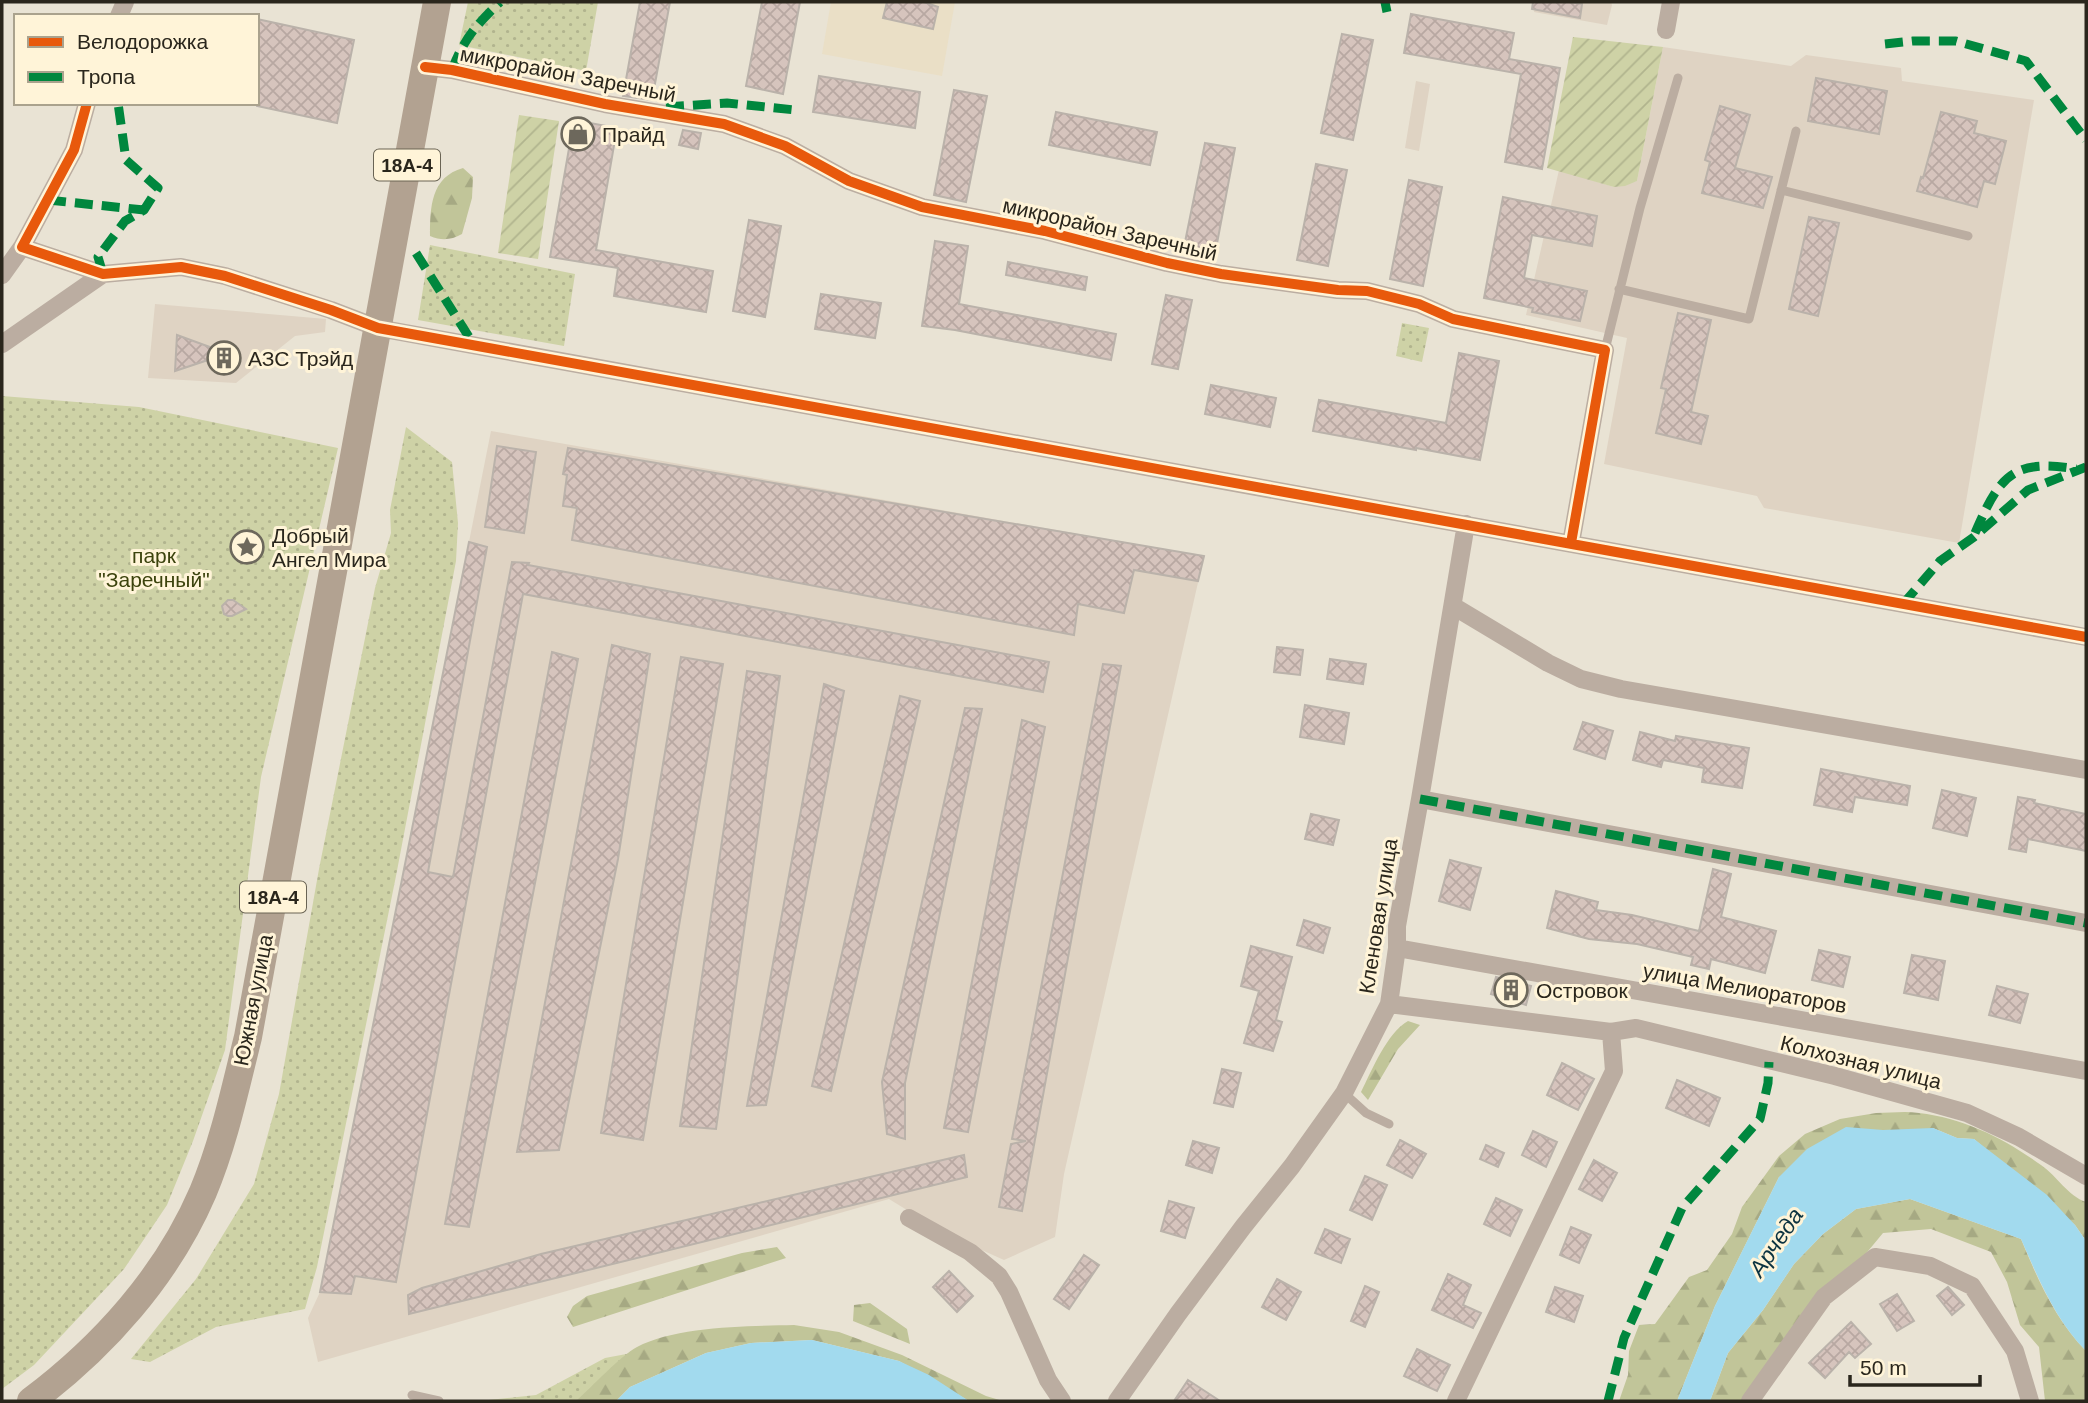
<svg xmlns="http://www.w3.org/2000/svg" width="2088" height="1403" font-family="Helvetica,sans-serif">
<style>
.built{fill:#eadfc6}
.industrial{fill:#dfd3c3}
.grass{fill:url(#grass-dots)}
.forest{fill:url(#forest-firs)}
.garden{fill:url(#garden-furrows)}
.water{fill:#a2daee}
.building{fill:url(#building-cross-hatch);stroke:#bab2aa;stroke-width:2}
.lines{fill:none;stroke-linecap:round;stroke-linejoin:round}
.lane{stroke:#bbada1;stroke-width:9}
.street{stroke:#bbada1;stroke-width:18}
.primary{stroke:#b2a291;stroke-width:28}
.quiet{stroke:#00873e;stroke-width:9;stroke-dasharray:18 9;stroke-linecap:butt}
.cycleway-casing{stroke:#fff4d8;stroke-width:15}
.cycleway{stroke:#e8590c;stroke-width:10}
.labels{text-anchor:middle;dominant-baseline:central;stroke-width:6;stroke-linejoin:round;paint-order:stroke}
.shield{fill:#fff4d8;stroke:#6a6454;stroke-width:2}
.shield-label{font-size:19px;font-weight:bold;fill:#2a261c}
.street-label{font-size:21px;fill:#2a261c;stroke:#fff4d8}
.poi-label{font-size:21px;fill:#2a261c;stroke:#fff4d8;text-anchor:start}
.park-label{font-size:21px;fill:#3c430d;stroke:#fff4d8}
.water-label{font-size:23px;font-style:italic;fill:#0c3341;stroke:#fff4d8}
</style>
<defs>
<pattern id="grass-dots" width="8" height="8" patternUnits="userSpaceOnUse" patternTransform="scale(1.75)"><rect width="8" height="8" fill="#ced2a6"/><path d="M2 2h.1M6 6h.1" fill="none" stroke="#b1b48e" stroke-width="1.8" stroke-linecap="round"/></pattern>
<pattern id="forest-firs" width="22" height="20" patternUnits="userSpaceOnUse" patternTransform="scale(1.75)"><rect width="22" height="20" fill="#c1c599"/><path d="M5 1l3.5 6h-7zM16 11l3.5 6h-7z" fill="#a6a983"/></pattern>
<pattern id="garden-furrows" width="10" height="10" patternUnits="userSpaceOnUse" patternTransform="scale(1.75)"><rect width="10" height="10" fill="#ced2a6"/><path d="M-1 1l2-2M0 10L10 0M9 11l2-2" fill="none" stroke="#b1b48e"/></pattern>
<pattern id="building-cross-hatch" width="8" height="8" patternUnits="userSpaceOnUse" patternTransform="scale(1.75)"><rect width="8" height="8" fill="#d6c4bd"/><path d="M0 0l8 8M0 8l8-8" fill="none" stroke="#b8a8a2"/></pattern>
</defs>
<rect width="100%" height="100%" fill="#e9e3d4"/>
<path class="built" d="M831,2H955L942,76L822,54Z"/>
<path class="industrial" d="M1536,2H1611L1612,5L1607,25L1534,12Z
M1663,47L1791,66L1806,55L1901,68L1902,81L2034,100L1959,543L1764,508L1757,496L1604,464L1627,338L1526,315L1559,170L1614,187L1637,181Z
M1416,81L1430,84L1419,151L1405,148Z
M155,304L326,319L325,332L295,336L236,383L148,378Z
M491,431L1204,556L1064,1174L1055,1237L1004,1260L946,1234L889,1199L318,1362L308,1318L320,1292Z"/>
<path class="grass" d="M468,2H598L586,71L459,45Z
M430,245L575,274L564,346L418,320Z
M1402,323L1429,328L1422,362L1396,356Z
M2,396L139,407L338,448L261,777L225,1050L193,1141L167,1205L124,1269L34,1365L2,1389Z
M406,427L452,462L458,523L456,561L396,876L317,1267L305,1309L216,1327L150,1362L131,1359L196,1279L254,1184L279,1094L319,869L375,588L391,533L390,510Z
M669,1346L604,1401H479L536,1395L605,1358Z"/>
<path class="forest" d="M463,168L473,177L472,198L462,234C451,240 442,241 430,236C430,207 431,177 463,168Z
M1408,1021L1420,1025L1398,1049L1368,1100L1361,1092C1372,1070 1387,1033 1408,1021Z
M1876,1113C1890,1113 1905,1111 1919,1113C1964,1118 2005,1139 2041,1165C2057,1176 2068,1196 2086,1202V1241L2075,1225L1974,1139L1957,1138L1933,1128L1779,1177L1715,1306L1677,1401H1619L1628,1375L1629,1351L1639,1325L1655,1324L1689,1277L1707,1270L1732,1234L1742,1207L1779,1156L1805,1134L1840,1119Z
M1910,1199L2021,1239C2038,1280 2055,1319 2086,1351V1401H2045L2039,1347L2020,1325L2007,1282L1991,1252L1931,1229L1883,1233L1744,1401H1710L1728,1353L1763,1310L1794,1264L1823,1234L1856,1209Z
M777,1247L786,1258L573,1327L567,1317L573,1306L587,1296L742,1253Z
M870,1303L907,1329L910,1344L853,1321L854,1305Z
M794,1325L839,1332L902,1355L986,1396L1003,1401H969L899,1361L812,1340L751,1343L706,1353L630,1387L616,1401H576C593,1386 619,1357 637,1347C676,1326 750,1326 794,1325Z"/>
<path class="garden" d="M1573,37L1663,47L1637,181L1625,186L1614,187L1547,168Z
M519,115L559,121L538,259L498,253Z"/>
<path class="water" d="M1846,1127L1883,1130L1933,1128L1957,1138L1974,1139L2047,1195L2075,1225L2086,1241V1351C2055,1319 2039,1280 2021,1239L1910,1199L1856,1209L1823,1234L1794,1264L1763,1310L1728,1353L1710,1401H1677L1715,1306L1779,1177L1807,1149Z
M812,1340L899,1361L929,1375L969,1401H616L630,1387L706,1353L751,1343Z"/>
<path class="building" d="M640,2H670L652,100L623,96Z
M762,2H800L783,94L746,86Z
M887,2H924L938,7L933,29L883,18Z
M1533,2H1569L1582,4L1580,18L1532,9Z
M1411,14L1514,33L1509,59L1560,68L1542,169L1505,162L1521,74L1404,53Z
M257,19L354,40L337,123L257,106Z
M1342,34L1373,40L1353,140L1321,133Z
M819,76L920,92L915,128L813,112Z
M1816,78L1887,91L1879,134L1808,121Z
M954,90L987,96L966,202L934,195Z
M1720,106L1750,115L1735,168L1772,177L1763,208L1702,193L1710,162L1705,160Z
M1056,112L1157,132L1150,165L1049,145Z
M1941,112L1977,121L1974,133L2006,141L1995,184L1984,181L1977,207L1917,191L1921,177L1923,178Z
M574,120L617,128L596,250L713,271L706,312L614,296L618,268L550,257Z
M683,130L701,133L698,149L679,145Z
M1205,143L1235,148L1215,254L1184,247Z
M1316,164L1347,170L1328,266L1297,260Z
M1409,180L1442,187L1423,286L1390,279Z
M1503,197L1597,216L1592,246L1532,235L1524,278L1587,291L1580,321L1532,312L1533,308L1484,298Z
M1809,217L1839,223L1818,316L1789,309Z
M749,220L781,226L765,317L733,311Z
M935,241L968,246L959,304L1116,334L1111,360L955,330L922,326Z
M1008,262L1087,277L1085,290L1006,275Z
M821,294L881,303L875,338L815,329Z
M1166,295L1192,300L1178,369L1152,364Z
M1678,313L1711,320L1691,412L1708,416L1701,444L1656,433L1666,389L1661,388Z
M177,335L218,350V345L232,347L230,370L216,368L217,357L175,371Z
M1459,353L1499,361L1480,460L1416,448V450L1313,431L1319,400L1446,423Z
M1211,385L1276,398L1270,427L1205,414Z
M497,446L536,452L524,533L485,527Z
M568,448L1204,556L1198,581L1134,570L1124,613L1078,604L1074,635L572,540L577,508L563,506L567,475L563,474Z
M469,542L487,547L428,872L453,877L512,562L529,563L528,565L1049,662L1043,692L523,594L396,1282L355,1276L351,1294L320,1292Z
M228,600H233L246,609L232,616H228L224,614L222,606Z
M612,645L650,654L618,859L559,1150L517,1152Z
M1277,647L1303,650L1300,675L1274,672Z
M552,652L578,659L469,1227L445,1224Z
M681,657L723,664L643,1140L601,1133Z
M1330,659L1366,664L1363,684L1327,679Z
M1103,664L1121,666L1022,1211L999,1207L1011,1144L1026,1141L1012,1139Z
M747,671L780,676L716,1129L680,1126Z
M824,684L844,691L766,1105L747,1106Z
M900,696L920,701L831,1091L812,1086Z
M1305,705L1349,713L1344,744L1300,737Z
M965,708L982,709L905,1083V1139L887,1134L882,1082Z
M1022,720L1045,727L968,1132L944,1128Z
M1583,722L1613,731L1605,759L1574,749Z
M1640,732L1675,741L1676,736L1749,748L1742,788L1702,782L1704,768L1663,760L1661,767L1633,760Z
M1821,769L1910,786L1907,805L1855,797L1852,812L1814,805Z
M1942,790L1976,798L1967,836L1933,828Z
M2018,797L2035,800L2034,803L2086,814V851L2028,839L2026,852L2009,849Z
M1311,814L1339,820L1333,845L1305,839Z
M1450,860L1481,868L1470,910L1439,901Z
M1713,869L1731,874L1721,917L1776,931L1765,973L1711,959L1709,969L1691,965L1693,957L1637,944L1589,939L1547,928L1556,891L1598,902L1596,910L1632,915L1699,931Z
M1304,920L1330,928L1323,953L1297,945Z
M1251,946L1292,957L1276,1020L1282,1022L1273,1051L1244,1043L1259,991L1241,986Z
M1819,950L1850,957L1843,987L1812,980Z
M1912,955L1945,961L1938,1000L1904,993Z
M1496,977L1531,986L1526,1005L1491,994Z
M1997,986L2028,994L2020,1023L1989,1015Z
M1562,1063L1594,1079L1578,1110L1547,1095Z
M1222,1069L1241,1073L1233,1107L1214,1103Z
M1677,1080L1720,1098L1709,1126L1666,1108Z
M1533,1131L1557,1142L1546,1167L1522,1155Z
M1400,1140L1426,1154L1412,1178L1387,1165Z
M1193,1141L1219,1148L1212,1173L1186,1165Z
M1486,1145L1504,1153L1498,1167L1480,1159Z
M964,1155L967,1177L409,1314L408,1295L422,1288L541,1254Z
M1594,1160L1617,1173L1602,1201L1579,1189Z
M1365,1176L1387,1185L1372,1220L1350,1210Z
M1496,1198L1522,1210L1510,1236L1484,1224Z
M1169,1201L1194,1208L1185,1238L1161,1231Z
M1571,1227L1591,1235L1579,1263L1560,1255Z
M1325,1229L1350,1239L1341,1263L1315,1253Z
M1084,1255L1099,1265L1069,1309L1054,1299Z
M949,1271L973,1296L957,1312L933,1287Z
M1448,1274L1471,1285L1463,1305L1481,1313L1473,1328L1432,1310Z
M1277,1279L1301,1292L1286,1320L1262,1307Z
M1365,1286L1379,1292L1365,1327L1351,1321Z
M1555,1287L1583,1296L1574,1322L1546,1312Z
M1948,1287L1964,1305L1952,1315L1937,1296Z
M1897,1294L1914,1321L1897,1331L1880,1304Z
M1851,1322L1871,1344L1855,1358L1849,1352L1825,1378L1809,1363Z
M1417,1349L1450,1365L1437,1391L1404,1376Z
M1188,1380L1220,1401H1174Z"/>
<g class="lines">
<path class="lane" d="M1781,190L1968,236
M1619,289L1749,319L1796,131
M1605,350L1640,208L1678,78
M1344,1093L1366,1113L1389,1124
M412,1395L439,1401"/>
<path class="street" d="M119,16L125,2
M1666,30L1671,2
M425,67L452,70L605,104L724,124L785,146L849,181L922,207L1045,231L1167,263L1221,274L1338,290L1367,291L1419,304L1453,319L1605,350L1571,543
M87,103L74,150L22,247L103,274L181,267L225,276L331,310L378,328L2086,637
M2,275L22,247
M2,344L103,274
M1453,606L1548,663L1581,679L1621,689L2086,770
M1420,799L2086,923
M1397,948L2086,1071
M1389,1004L1611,1032L1636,1028L1835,1076L1967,1113L2019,1137L2086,1176
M909,1218L970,1252L999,1276L1009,1292L1048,1380L1062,1401
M1117,1401L1178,1314L1243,1227L1292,1166L1344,1093L1389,1004L1397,948V926L1420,799L1466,524
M1456,1401L1614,1071L1611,1032
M1750,1401L1824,1297L1875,1257L1930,1266L1972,1286L2015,1351L2030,1401"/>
<path class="primary" d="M31,1401C103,1347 167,1276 203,1192C224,1142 235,1089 248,1037L437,2"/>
<path class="quiet" d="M1385,2L1387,12
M1885,44L1913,41H1956L2026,61L2086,140
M452,70C463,40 477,24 500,2
M666,107L727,103L795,110
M48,200L144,210
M416,253L474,345
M103,274L98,257L125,221L144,210L158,188L126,160L118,103
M1975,533C1999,478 2011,458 2076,469
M1903,604L1940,561L1974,537L2028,490L2086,467
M1420,799L2086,923
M1608,1401L1624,1338L1682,1208L1760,1119L1768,1083L1769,1062"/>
<defs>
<path id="cycleway" d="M425,67L452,70L605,104L724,124L785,146L849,181L922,207L1045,231L1167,263L1221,274L1338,290L1367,291L1419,304L1453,319L1605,350L1571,543
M87,103L74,150L22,247L103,274L181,267L225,276L331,310L378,328L2086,637"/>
</defs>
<use href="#cycleway" class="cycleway-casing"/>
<use href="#cycleway" class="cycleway"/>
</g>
<defs>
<symbol id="shop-ring" viewBox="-11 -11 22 22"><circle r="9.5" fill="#fff4d8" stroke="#6d685c" stroke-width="1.5"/><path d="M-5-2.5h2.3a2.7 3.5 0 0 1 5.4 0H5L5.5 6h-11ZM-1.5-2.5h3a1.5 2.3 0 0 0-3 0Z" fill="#6d685c"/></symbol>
<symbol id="building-ring" viewBox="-11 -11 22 22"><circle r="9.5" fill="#fff4d8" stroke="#6d685c" stroke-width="1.5"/><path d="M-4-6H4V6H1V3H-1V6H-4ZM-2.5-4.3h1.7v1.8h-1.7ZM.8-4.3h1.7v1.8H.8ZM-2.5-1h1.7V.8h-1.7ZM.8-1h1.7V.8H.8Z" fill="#6d685c"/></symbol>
<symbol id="sight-ring" viewBox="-11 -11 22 22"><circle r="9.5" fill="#fff4d8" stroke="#6d685c" stroke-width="1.5"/><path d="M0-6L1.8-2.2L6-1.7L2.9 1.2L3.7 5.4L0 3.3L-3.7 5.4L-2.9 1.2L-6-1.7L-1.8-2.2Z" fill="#6d685c"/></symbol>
</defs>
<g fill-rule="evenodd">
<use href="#shop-ring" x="559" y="115" width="38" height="38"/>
<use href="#building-ring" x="205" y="339" width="38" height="38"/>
<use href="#sight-ring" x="228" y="528" width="38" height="38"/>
<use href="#building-ring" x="1492" y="971" width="38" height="38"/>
</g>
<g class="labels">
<g class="shield">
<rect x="374" y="149.5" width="66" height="31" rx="5"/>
<rect x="240" y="881.5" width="66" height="31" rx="5"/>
</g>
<g class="shield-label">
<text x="407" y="165">18А-4</text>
<text x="273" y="897">18А-4</text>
</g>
<g class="street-label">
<text transform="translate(568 74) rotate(11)">микрорайон Заречный</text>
<text transform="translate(1110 229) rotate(13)">микрорайон Заречный</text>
<text transform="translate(1378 916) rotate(-81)">Кленовая улица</text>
<text transform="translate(1745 988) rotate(10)">улица Мелиораторов</text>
<text transform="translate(253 1000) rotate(-79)">Южная улица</text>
<text transform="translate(1861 1062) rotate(14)">Колхозная улица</text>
</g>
<g class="poi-label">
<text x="602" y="134">Прайд</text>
<text x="248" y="358">АЗС Трэйд</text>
<text x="272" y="535">Добрый<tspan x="272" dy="24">Ангел Мира</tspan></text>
<text x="1536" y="990">Островок</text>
</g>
<g class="park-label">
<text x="154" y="555">парк<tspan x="154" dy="24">"Заречный"</tspan></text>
</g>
<g class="water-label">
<text transform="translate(1776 1242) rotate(-56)">Арчеда</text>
</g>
</g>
<rect width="2088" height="1403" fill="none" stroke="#2a261c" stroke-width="7"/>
<rect x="14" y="14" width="245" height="91" fill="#fff4d8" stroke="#aaa28d" stroke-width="2"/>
<rect x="28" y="37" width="35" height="10" fill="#e8590c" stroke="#aaa28d" stroke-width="2"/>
<text x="77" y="49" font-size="21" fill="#2a261c">Велодорожка</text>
<rect x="28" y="72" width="35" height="10" fill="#00873e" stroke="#aaa28d" stroke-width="2"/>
<text x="77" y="84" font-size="21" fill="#2a261c">Тропа</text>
<path d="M1850 1375v10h130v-10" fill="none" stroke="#2a261c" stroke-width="3.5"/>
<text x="1860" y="1375" font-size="21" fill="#2a261c" stroke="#fff4d8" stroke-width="5" paint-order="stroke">50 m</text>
</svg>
